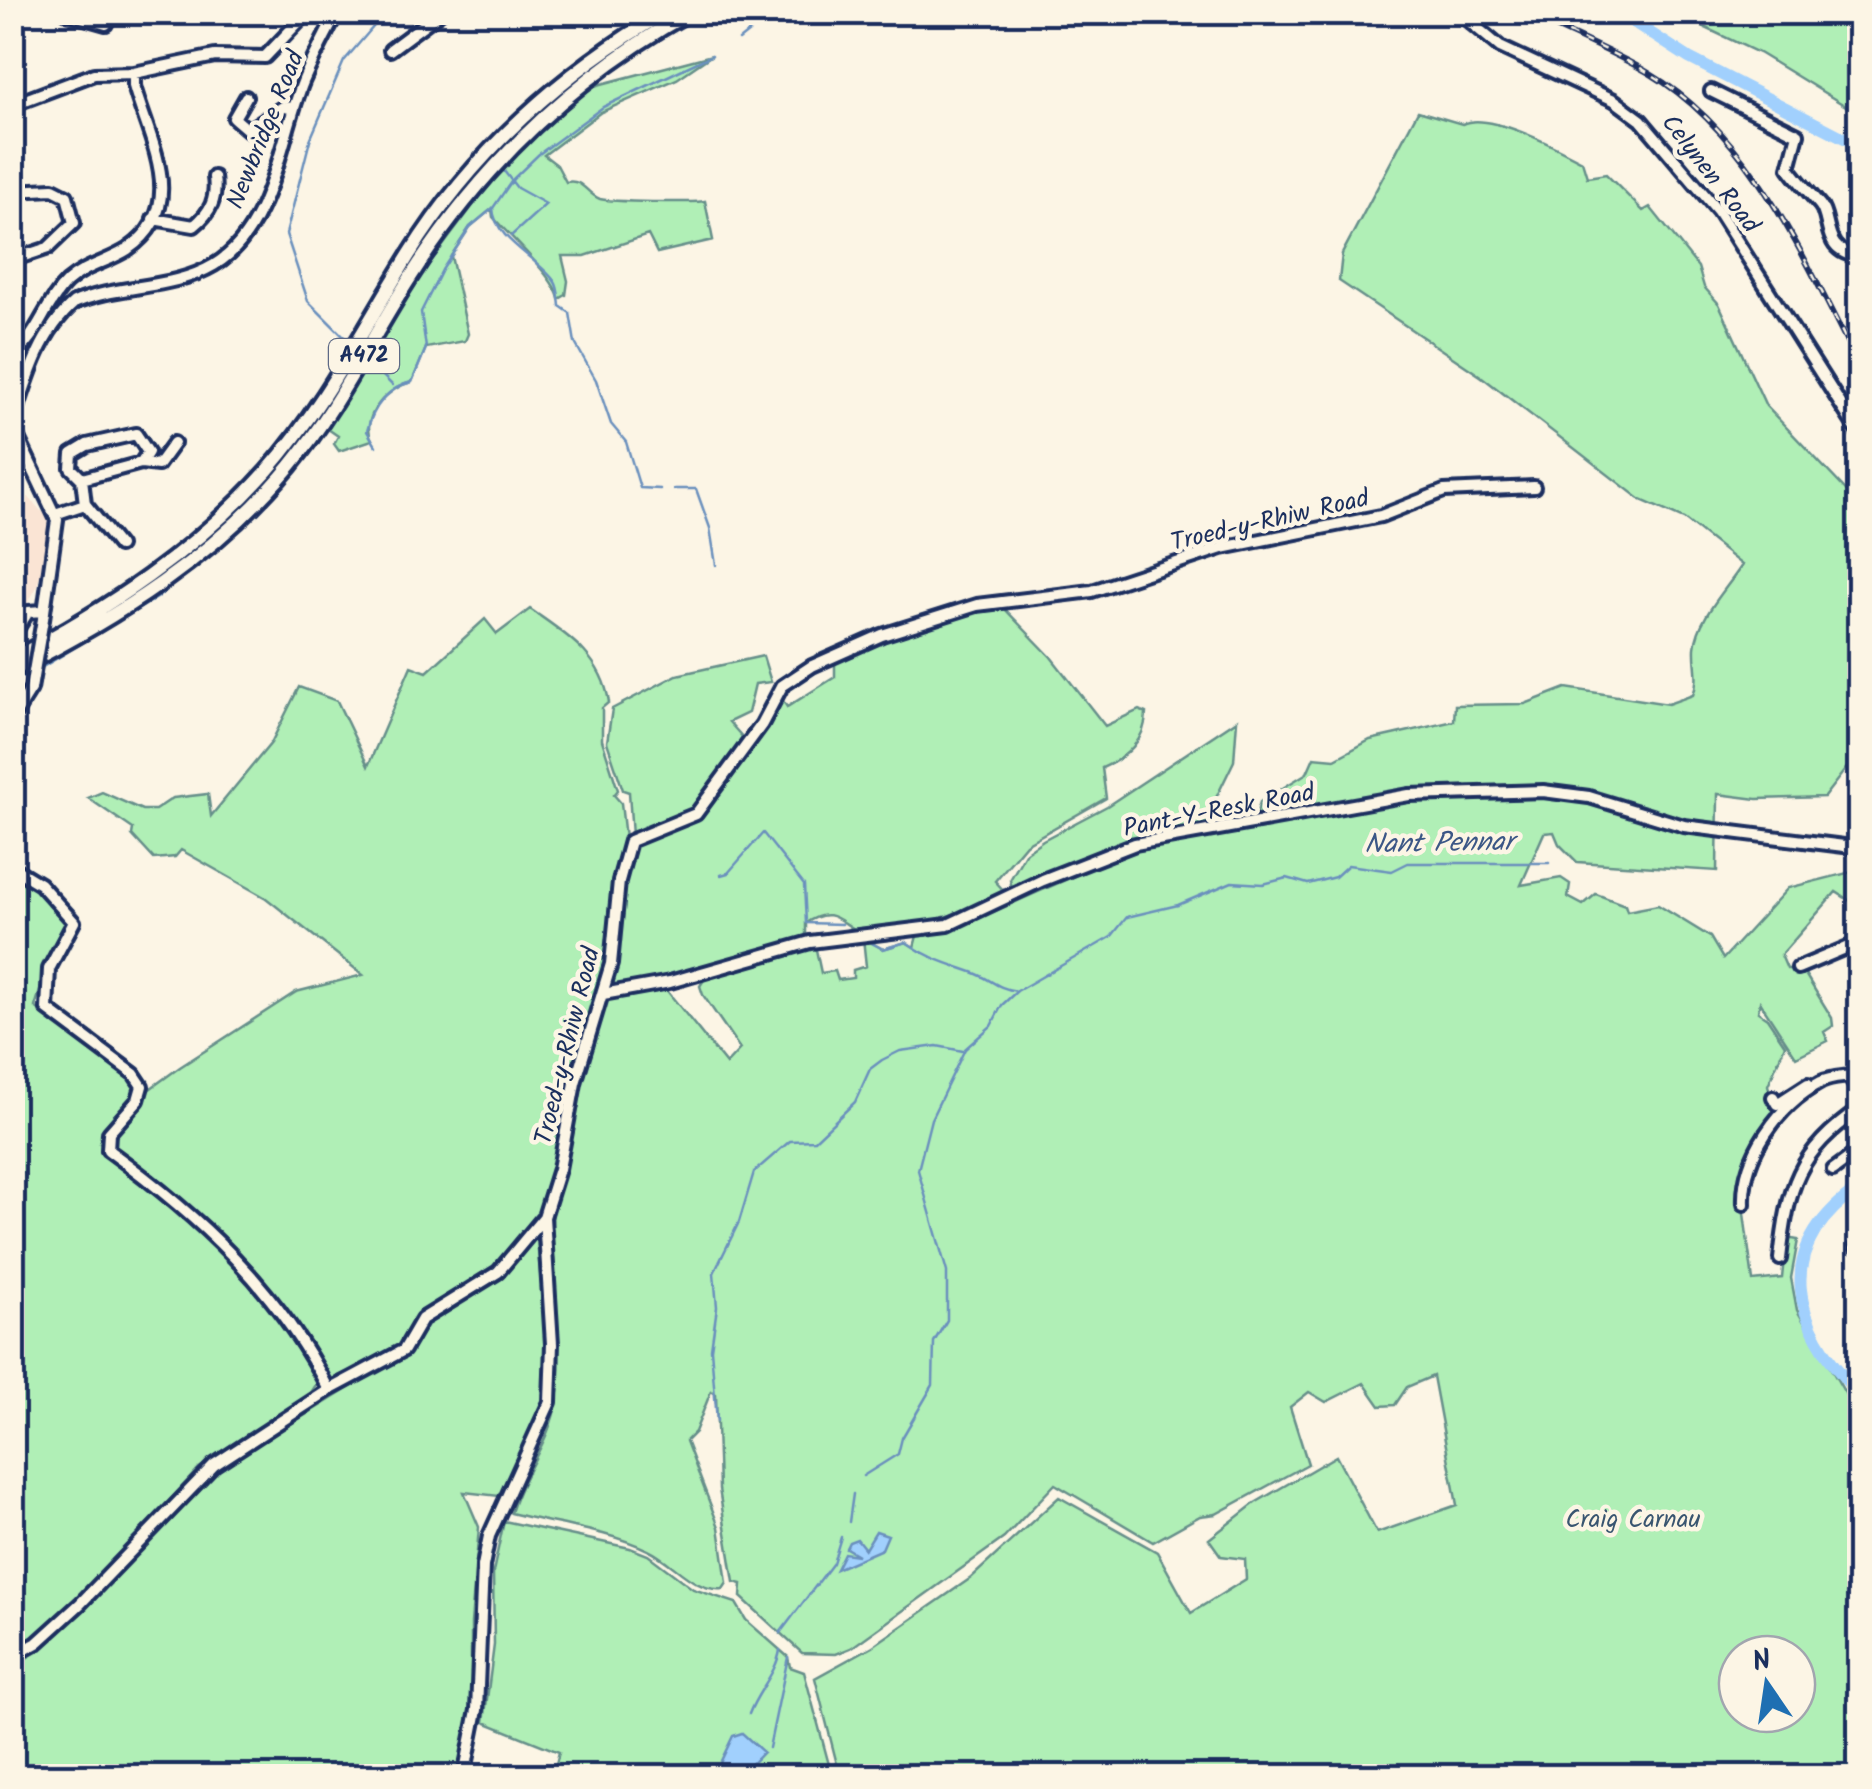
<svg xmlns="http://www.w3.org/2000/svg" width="1872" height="1789" font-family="Kalam,sans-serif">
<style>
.built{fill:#fae4d4}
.green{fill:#b0efb6;stroke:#668f8a;stroke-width:2.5;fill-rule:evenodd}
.water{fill:#a1d0fd;stroke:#6b90bd;stroke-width:2.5}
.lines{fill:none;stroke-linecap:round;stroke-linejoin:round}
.stream{stroke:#6b90bd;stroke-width:2.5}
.river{stroke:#a1d0fd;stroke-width:12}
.minor-casing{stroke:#1b2f5e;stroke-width:18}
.major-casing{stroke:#1b2f5e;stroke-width:20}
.minor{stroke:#fcf5e5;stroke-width:10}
.major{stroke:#fcf5e5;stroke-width:12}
.rail-casing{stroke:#1b2f5e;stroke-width:6}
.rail{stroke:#fcf5e5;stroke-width:2.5;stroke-dasharray:8;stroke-linecap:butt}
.minor-bridge-casing{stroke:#1b2f5e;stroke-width:18;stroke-linecap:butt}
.minor-bridge{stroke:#fcf5e5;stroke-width:10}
.labels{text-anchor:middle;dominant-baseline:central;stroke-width:9;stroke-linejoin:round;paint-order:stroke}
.shield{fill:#fcf5e5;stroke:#5e6a86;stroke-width:2.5}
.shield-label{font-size:22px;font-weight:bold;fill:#1b2f5e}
.street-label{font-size:25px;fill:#1b2f5e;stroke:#fcf5e5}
.park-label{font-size:25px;fill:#395570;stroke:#fcf5e5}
.water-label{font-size:28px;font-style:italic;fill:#3c5786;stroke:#fcf5e5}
</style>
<rect width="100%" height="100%" fill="#fcf5e5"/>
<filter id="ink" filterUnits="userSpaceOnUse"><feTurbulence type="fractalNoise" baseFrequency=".01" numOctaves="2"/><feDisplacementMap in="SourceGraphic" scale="20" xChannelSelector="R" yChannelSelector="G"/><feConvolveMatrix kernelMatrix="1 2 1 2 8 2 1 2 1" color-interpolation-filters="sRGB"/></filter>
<g filter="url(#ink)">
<path class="built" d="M24,492L41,511L50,513L53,525L37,587L19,618L13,613L12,512Z"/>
<path class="green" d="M1674,13H1859V114L1759,53Z
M712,55L677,79L601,112L544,155L557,165L566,182C583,178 586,194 600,199C610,202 694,203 705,201L713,240L657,253L648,235L585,256H562L568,281L566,295L559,299C555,277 510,237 493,217L492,209L470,227L451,256L468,334L465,341L426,348L412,382C389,387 360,415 372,440L339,451L334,444L338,436L325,427L418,279L511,155L590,87Z
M1418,111L1462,124C1489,111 1554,146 1582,161L1587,177L1606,174L1643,211L1650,207L1698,267L1704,287L1719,304L1766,406L1859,504V729L1848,766L1824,797L1757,799L1718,794L1717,871L1577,862L1559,844L1554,832L1544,833L1521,885L1561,878L1570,884L1568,897L1583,905L1596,894L1625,905L1627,911L1658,905L1710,937L1723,959L1788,888L1859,870L1858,906L1836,892L1781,955L1787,969H1802L1832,1018L1833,1026L1824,1032L1828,1041L1796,1057L1760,1002L1758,1012L1767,1018L1785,1045L1768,1085L1776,1114L1739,1176L1753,1281L1782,1278L1786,1238L1798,1240L1791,1278L1797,1310L1849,1400V1456L1860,1504L1859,1776H840L815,1678L873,1646L971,1578L1059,1497L1157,1552L1191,1613L1246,1579L1245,1559L1221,1556L1209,1539L1255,1503L1336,1456L1377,1533L1457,1505L1433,1376L1407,1387L1395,1405L1380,1406L1364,1383L1326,1402L1309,1392L1290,1407L1308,1464L1216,1514L1200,1516L1153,1542L1055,1484L1004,1538L851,1648L836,1654L802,1653L741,1597L742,1584L734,1582L719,1489L716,1394L711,1391L695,1432L686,1441L719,1527L727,1583L723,1589C693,1592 674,1562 648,1550C606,1530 556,1525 511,1513C522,1473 551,1441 557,1399C565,1352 550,1308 550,1261C550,1185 578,1069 605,998L664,987L726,1064L740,1049L703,995L700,986L707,975L815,945L821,973L835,971L838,980L853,978V970L866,966L863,938L883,949L906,942L914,947L917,936L966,924L1126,853L1252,829L1260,802L1307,773L1314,757L1335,759L1370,740L1454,721L1455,705L1525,704L1566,688L1668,704L1693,695C1700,677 1694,666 1695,648C1698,617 1727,589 1742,565L1684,519L1641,500L1482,377L1339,281L1342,254ZM1737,1654H1797V1714H1737Z
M1000,604L1051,657L1105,726L1139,710L1146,713C1146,740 1126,758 1102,768L1106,798L1026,844L995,881L1007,894C958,916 914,927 861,933C839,922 832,905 806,923V939L686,974L610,990L620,898L635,844L698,817L779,695L787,707L835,677V660L970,610Z
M530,609C565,634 601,654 609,702L602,708V740L618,790L614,795L621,803L626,847L613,941L550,1199L505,1260L424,1311L404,1347L327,1381C273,1282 204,1212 111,1147L112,1135L147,1091L180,1067L296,992L363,975L266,898L181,850L175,857L154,859L132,835L133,829L88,798L102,792L142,810H155L173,798L208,794L211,816L271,743L299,687L337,701L368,766L411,666L427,672L485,619L497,634Z
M763,656L771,682L755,684L748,713L729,722L745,740L697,809L632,836L629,792L623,790L607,742L612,709L677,675Z
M1237,720L1234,761L1216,798L1219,823L1102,849L1012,888L1010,880L1026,852L1043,840L1107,806Z
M12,871L37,886L71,926L47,968L35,1007L133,1077L139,1093L100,1143L221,1243L294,1334L319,1380L309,1396L267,1429L199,1468L68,1612L12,1653Z
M536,1229L546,1338L545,1405L499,1496L464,1492L479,1527L471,1623V1720L455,1776H13V1661H19L200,1480L407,1352L424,1320L489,1277Z
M504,1521L630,1548L648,1555L693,1589L736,1603L746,1620L788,1657L790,1667L804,1672L832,1776H553L559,1752L484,1722L494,1645L493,1572Z"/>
<path class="water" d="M876,1531L888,1535L882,1549L836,1569L844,1553L858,1555L846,1548L849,1542L857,1539L865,1549Z
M742,1733L763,1752L740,1776H723L720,1763L733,1736Z"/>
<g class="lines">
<path class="stream" d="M739,40L774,12
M504,171L517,188L546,204L511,236
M493,208C494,240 540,259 555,282C559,288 559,299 560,306L570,313L575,343L596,380L611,424L626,442L640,488L660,489
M352,345L308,301L286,234L310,140L344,61L386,12
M368,361L392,385
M376,446L367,431C373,407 388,387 412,382L426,348L421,312L442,270L470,227L493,208L513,179L539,154L603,107L712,55
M674,489H696L710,528L716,565
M41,668L157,598L245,522
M12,682L29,674
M721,875L728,873L763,833L804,885L806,923L842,924
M864,939L883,949L906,942C930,959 946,963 972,972C990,978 997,989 1017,991
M717,1421L711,1349L717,1307L714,1273L739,1222L754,1172L790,1141L815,1140L855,1102L870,1069L882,1060L900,1051L937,1046L963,1051
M863,1476L898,1454L902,1438L933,1385L934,1342L947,1320V1272L918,1170L931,1119L965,1049L991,1026L1002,1005L1017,991L1111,937L1127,917L1178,905L1232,882L1263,884L1287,878L1308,884L1335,877L1348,865L1392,871L1408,863H1549
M849,1522L853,1494
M780,1633L833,1563L841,1537
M749,1714C757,1692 777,1672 780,1650
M769,1748L788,1657"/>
<path class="river" d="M1618,12L1689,58L1850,141L1860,152
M1860,1187C1770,1249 1792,1325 1860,1395"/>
<defs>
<path id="minor" d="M1458,12L1500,47L1614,100L1641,120L1718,211L1860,435
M67,13L106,24
M390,50L441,12
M1711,91L1798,134L1789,168C1799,182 1810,193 1820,205C1832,219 1821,254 1860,256
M246,97L234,118L248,130L283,107L293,108
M12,105L94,74L134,73L215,56L265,57L308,12
M12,191L53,189L67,196L74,223L48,248L12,260
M153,219L194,226C211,212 217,199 214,177
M12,355C38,338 44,304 67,282C86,265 108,262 128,249C190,206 149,141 134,86V73
M12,427C26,383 38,334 74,303C118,284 172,290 214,265C272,231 280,139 303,82C313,58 326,35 337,12
M13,427L57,520L43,619
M136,434L148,452L141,463L82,479L71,468L72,454L87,445Z
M141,463L158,465L174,443
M85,504L119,546
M55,514L85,504L82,479
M12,637L28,612L43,611
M12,719L31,689
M12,867L40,884L74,922L49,969L47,1009L134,1074L142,1086L138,1100L109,1133L108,1150C199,1216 278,1289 329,1390
M1798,968L1848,947L1860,956
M603,994L670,982L810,942L948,925L1043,880L1135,844L1409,795L1543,791L1589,797L1684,826L1860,848
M1849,1077L1860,1093
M1773,1097L1777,1104L1808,1084
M1833,1170L1860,1150
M1744,1204C1742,1156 1778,1105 1821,1082C1833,1076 1846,1078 1860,1074
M1856,1247L1860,1239
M1780,1259C1788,1187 1797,1152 1860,1109
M12,1657L37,1643L80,1604L214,1465L329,1390L404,1350L422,1319L498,1272L544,1217
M464,1776L477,1710L483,1566L489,1536L550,1402L552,1344L544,1217L559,1169L575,1083L611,964L619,881L630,841L696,814L762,724L782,686L812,666L882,635L977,605L1092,591L1222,548L1381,516L1444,491L1534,487"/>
<path id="major" d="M12,659C108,609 195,551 267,471C324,407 364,327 409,255C472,154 563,71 666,12
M12,671C117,618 214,557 290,466C337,409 369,342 408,281C480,167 572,78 690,12"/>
</defs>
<use href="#minor" class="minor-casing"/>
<use href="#major" class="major-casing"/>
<use href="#minor" class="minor"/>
<use href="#major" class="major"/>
<defs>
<path id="rail" d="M1525,12C1566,33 1610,50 1649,73C1754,135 1806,264 1860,367
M1860,1362L1853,1418L1860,1486"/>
</defs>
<use href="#rail" class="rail-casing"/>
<use href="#rail" class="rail"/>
<defs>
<path id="minor-bridge" d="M31,689L43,619"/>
</defs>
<use href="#minor-bridge" class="minor-bridge-casing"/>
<use href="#minor-bridge" class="minor-bridge"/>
</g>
</g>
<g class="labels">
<rect class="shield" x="329" y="339" width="70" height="34" rx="8"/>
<g class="shield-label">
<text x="364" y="356">A472</text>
</g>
<g class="street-label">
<text transform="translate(266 130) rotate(-68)">Newbridge Road</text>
<text transform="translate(1710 174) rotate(52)">Celynen Road</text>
<text transform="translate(1270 521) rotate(-13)">Troed-y-Rhiw Road</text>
<text transform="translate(1219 811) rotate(-11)">Pant-Y-Resk Road</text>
<text transform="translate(568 1046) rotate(-76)">Troed-y-Rhiw Road</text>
</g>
<g class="park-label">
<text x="1633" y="1520">Craig Carnau</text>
</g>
<g class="water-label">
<text transform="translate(1439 844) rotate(-1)">Nant Pennar</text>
</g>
</g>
<rect width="1872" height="1789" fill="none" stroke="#fcf5e5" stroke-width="50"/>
<rect x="25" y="25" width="1822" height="1739" fill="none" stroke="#1b2f5e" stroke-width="4" filter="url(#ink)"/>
<g transform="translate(1767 1684) rotate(347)"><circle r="48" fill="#fcf5e5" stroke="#a2a6af" stroke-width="2.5"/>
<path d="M0-8L18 38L0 25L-18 38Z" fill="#1f6fb2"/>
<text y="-15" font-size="28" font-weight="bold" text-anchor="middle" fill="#1b2f5e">N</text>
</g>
</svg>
